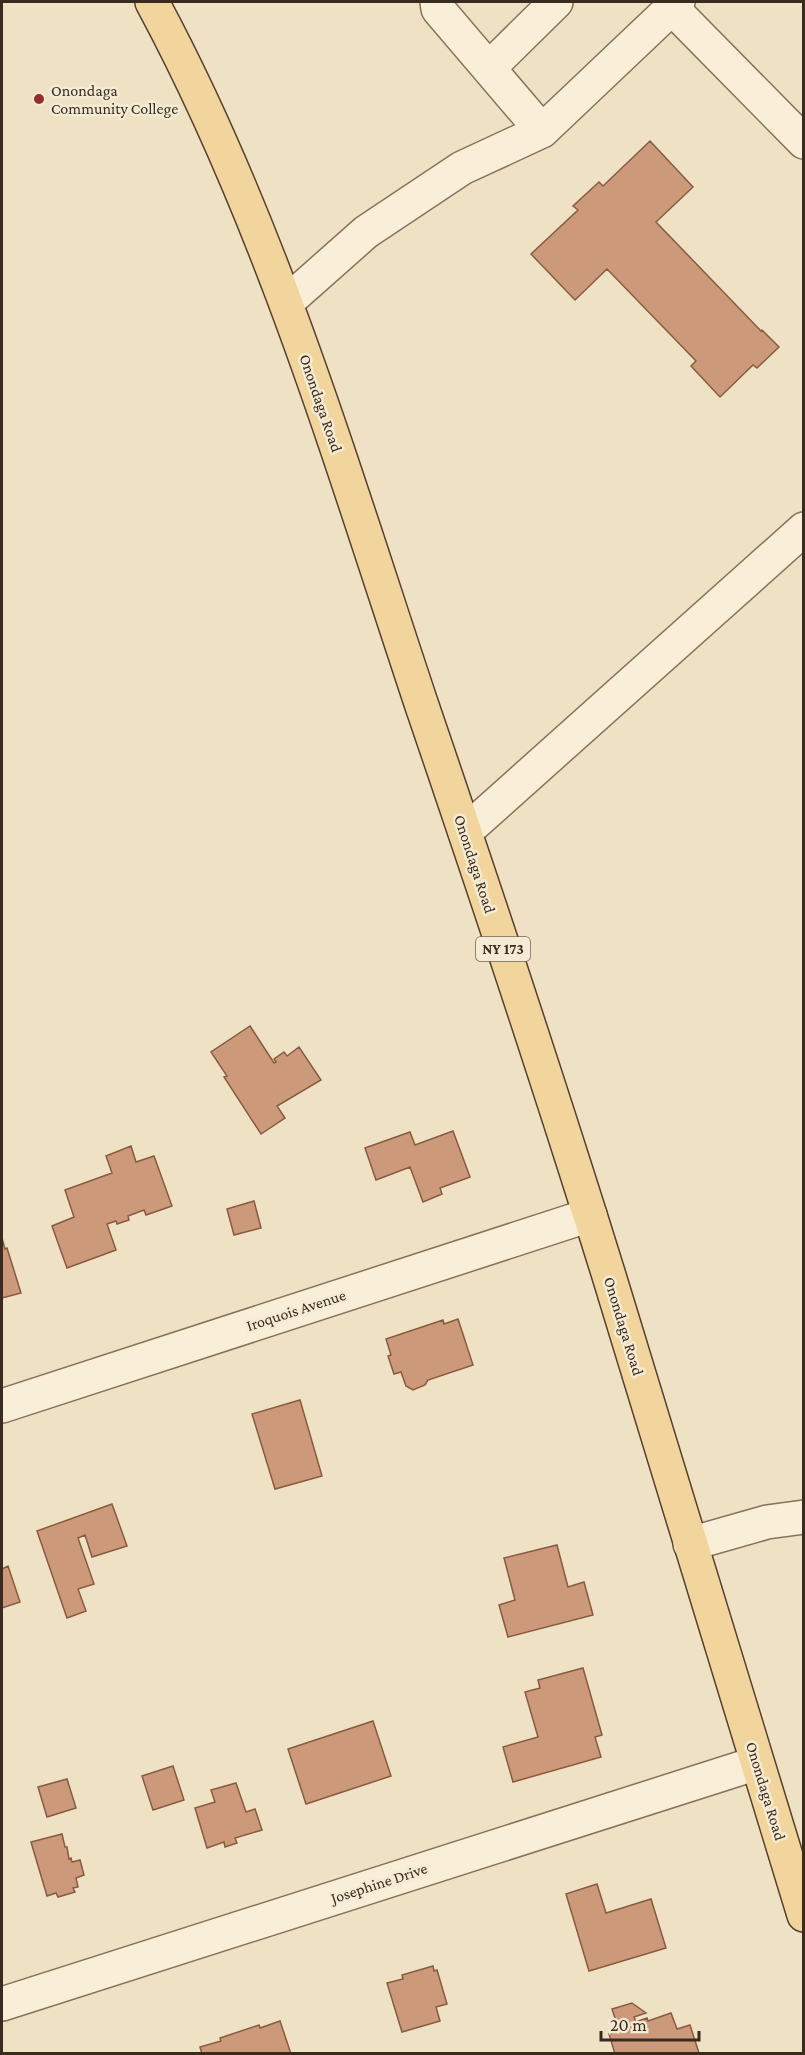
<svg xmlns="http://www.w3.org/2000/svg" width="805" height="2055" font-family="'Crimson Pro',serif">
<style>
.building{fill:#cc9a7a;stroke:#885b40;stroke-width:1.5}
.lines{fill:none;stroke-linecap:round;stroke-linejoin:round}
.minor-casing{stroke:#89725b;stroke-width:36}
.major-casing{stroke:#56402f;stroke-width:36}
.minor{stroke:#f9eed7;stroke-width:33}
.major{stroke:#f1d59c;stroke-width:33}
.poi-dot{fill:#972b2e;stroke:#f5ebd4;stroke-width:2}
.labels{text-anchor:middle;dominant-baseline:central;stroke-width:5;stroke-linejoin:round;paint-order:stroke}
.shield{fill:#f5ebd4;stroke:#716555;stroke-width:1.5}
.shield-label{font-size:15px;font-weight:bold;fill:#392b1e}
.poi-label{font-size:16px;fill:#392b1e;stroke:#f5ebd4;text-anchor:start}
.street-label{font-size:16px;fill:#392b1e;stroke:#f5ebd4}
</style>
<rect width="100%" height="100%" fill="#eee1c4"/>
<path class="building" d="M650,141L693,187L656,222L761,331L762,330L779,347L757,368L753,365L720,397L691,366L696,361L607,269L575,300L531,254L578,210L573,206L599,182L603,186Z
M250,1026L274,1063L276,1062L274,1059L284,1052L287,1056L299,1047L321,1080L277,1106L285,1118L261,1134L224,1077L227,1076L211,1052Z
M453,1131L470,1177L440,1188L442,1194L423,1202L410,1167L376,1180L365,1148L410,1132L415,1145Z
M131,1146L136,1162L154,1156L172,1206L146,1215L144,1210L128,1216L129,1220L117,1224L116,1221L107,1224L116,1250L67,1268L52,1226L74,1217L65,1190L112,1173L106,1156Z
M254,1201L261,1228L234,1235L227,1209Z
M2,1238L5,1249L7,1248L21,1293L2,1298Z
M458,1319L473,1365L428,1380L425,1385L413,1390L406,1386L401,1372L394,1374L388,1356L391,1355L386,1339L443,1320L444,1324Z
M300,1400L322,1476L275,1489L252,1414Z
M112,1504L127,1546L92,1557L85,1535L78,1538L94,1584L78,1589L86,1611L67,1618L37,1531Z
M557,1545L568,1587L584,1582L593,1615L508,1637L499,1605L515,1600L504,1558Z
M8,1566L20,1602L2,1608V1569Z
M583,1668L602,1735L595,1737L601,1757L513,1782L503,1747L538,1737L525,1692L540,1688L538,1680Z
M373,1721L391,1776L306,1804L288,1749Z
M173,1766L184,1800L153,1810L142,1776Z
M67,1779L76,1808L47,1817L38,1787Z
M236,1783L246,1812L255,1809L262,1830L235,1838L237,1843L225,1847L224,1842L207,1848L195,1808L215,1802L211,1790Z
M62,1834L65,1847H67L69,1859L71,1858L72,1862L80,1860L84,1875L76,1878L78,1887L73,1888L75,1892L58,1897L56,1893L47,1896L31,1842Z
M597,1884L606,1913L651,1899L666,1948L589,1971L566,1894Z
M433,1966L434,1971L437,1970L447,2004L436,2007L440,2021L402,2032L387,1983L403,1979L402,1975Z
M632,2003L646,2013L634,2017L636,2022L647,2018L648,2021L671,2013L677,2029L690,2025L699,2053L615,2054L609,2034L619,2030L612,2009Z
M280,2021L291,2054H202L200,2047L221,2041L220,2038L259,2025L260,2028Z"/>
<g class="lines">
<defs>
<path id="minor" d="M437,2L438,9L542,131
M672,8L804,142
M489,68L556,2
M287,302L366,232L462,168L542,131L678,2
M465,832L804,529
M2,1406L590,1215
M690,1544L767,1522L804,1517
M2,2004L757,1763"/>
<path id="major" d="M152,2C271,223 342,466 421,703C479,873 536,1044 590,1215C663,1448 733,1682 804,1915"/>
</defs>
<use href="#minor" class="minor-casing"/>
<use href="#major" class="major-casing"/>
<use href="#minor" class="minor"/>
<use href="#major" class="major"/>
</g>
<circle class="poi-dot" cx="39" cy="99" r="6"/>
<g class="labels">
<rect class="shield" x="476" y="937" width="54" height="24" rx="4.5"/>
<g class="shield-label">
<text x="503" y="949">NY 173</text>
</g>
<g class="poi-label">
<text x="51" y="90">Onondaga<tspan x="51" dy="18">Community College</tspan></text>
</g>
<g class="street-label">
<text transform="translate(321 403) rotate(71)">Onondaga Road</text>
<text transform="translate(475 864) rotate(72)">Onondaga Road</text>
<text transform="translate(296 1310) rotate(-18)">Iroquois Avenue</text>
<text transform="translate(624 1326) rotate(73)">Onondaga Road</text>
<text transform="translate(766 1791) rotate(73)">Onondaga Road</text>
<text transform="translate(379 1883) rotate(-18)">Josephine Drive</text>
</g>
</g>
<rect width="805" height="2055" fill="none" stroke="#392b1e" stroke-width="6"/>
<path d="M601 2031v9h98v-9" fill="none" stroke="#392b1e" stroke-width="3"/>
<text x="610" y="2031" font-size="18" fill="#392b1e" stroke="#f5ebd4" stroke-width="4.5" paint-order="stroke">20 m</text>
</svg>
